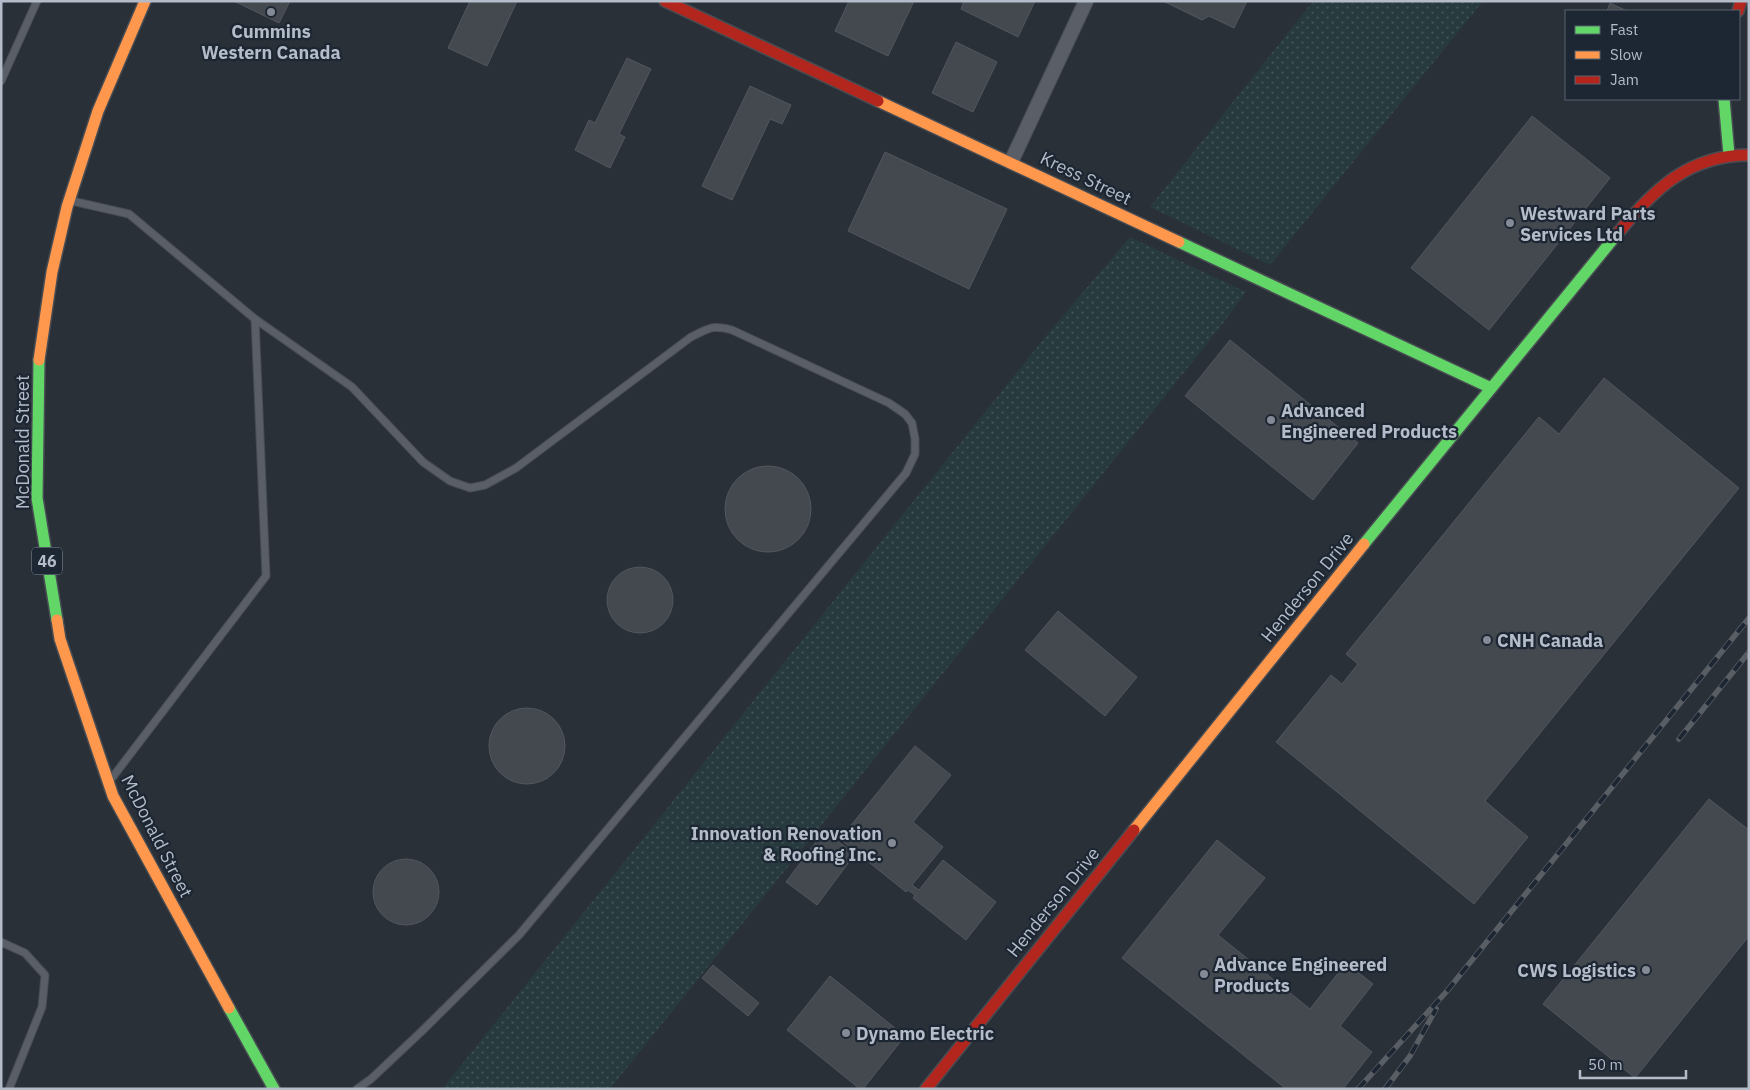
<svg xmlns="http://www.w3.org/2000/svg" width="1750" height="1090" font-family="'IBM Plex Sans',sans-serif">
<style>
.grass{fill:url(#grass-dots)}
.building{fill:#444950;stroke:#52575f}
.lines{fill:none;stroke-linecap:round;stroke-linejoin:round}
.lane-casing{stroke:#484c53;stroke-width:9}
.street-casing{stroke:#484c53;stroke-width:16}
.fast-casing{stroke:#484c53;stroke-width:14}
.slow-casing{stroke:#484c53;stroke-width:14}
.jam-casing{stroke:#484c53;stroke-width:14}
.lane{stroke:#5a5e66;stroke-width:7}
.street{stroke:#5a5e66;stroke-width:14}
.fast{stroke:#63d668;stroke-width:11}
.slow{stroke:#ff974d;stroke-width:11}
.jam{stroke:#b3261e;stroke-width:11}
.rail-casing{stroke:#595d64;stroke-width:5.5}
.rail{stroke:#1d2633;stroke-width:4;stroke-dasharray:11;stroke-linecap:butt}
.poi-dot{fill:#848b96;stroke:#1d2633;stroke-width:2}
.labels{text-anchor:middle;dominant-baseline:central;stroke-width:4.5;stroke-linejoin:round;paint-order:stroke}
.shield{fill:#1d2633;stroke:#878f9c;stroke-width:1}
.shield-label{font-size:16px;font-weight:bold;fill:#b4bcc9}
.poi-label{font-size:18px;font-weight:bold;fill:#b4bcc9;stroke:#1d2633;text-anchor:start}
.street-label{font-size:18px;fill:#b4bcc9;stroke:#1d2633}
</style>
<defs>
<pattern id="grass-dots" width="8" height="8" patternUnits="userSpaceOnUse" patternTransform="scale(1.25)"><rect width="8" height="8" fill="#273a3e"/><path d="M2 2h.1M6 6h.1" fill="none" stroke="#445559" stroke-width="1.8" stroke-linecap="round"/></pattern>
</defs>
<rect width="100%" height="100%" fill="#2a3038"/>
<path class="grass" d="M1313,1H1483L1270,265L1150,207Z
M1130,237L1246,292L1218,330L610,1089H442L1050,331Z"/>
<path class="building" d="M234,1H290L279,23Z
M470,1H517L487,66L448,48Z
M849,1H914L888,56L835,31Z
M964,1H1035L1018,37L961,9Z
M1163,1H1247L1234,28L1209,16L1202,20Z
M1610,3L1627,11H1607Z
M956,42L997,62L973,112L932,93Z
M627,58L651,69L619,134L625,137L610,168L575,150L589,120L595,123Z
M750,86L791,105L782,124L770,119L732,200L702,186Z
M1532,116L1610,178L1489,330L1411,268Z
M885,152L1007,209L969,289L848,231Z
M1230,340L1358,443L1313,500L1185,396Z
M1604,378L1739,488L1485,801L1528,837L1474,904L1276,742L1331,675L1342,684L1358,664L1346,654L1539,417L1559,434Z
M725 509a43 43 0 1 1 86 0a43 43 0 1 1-86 0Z
M607 600a33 33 0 1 1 66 0a33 33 0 1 1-66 0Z
M1058,611L1137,677L1105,716L1025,650Z
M489 746a38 38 0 1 1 76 0a38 38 0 1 1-76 0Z
M915,746L951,775L913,822L943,847L912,885L919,890L943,860L996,902L966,940L913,898L915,895L908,890L906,892L840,839Z
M1709,799L1749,830V936L1635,1078L1543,1004Z
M824,831L855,854L817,905L786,882Z
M1217,840L1265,878L1218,935L1310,1009L1346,963L1373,984L1340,1026L1372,1052L1343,1089H1286L1122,958Z
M373 892a33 33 0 1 1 66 0a33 33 0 1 1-66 0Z
M713,965L759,1003L748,1016L702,978Z
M830,976L905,1036L863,1089H860L787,1030Z"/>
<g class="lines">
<defs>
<path id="lane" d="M1,81L37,1
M72,201L129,214L255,319L266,576L112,778
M255,319L352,387L423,462L450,481L470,488L485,485L516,468L691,337C708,329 712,324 732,330L889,403L905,414L912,423L915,439V454L906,473L519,935L422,1031L371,1079L357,1089
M1,942L25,953L45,975L42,1007L9,1089"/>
<path id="street" d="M1011,162L1086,1"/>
<path id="fast" d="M1724,99L1729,155
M1179,242L1491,388
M39,360L37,498L57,620
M1364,544L1618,233
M229,1008L274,1089"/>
<path id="slow" d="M878,101L1179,242
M39,360L52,272L67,207L98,111L145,1
M57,620L60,639L113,796L229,1008
M1134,830L1364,544"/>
<path id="jam" d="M665,1L878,101
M1738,11L1741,1
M1618,233C1654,189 1689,155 1749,155
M926,1089L1134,830"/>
</defs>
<use href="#lane" class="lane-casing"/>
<use href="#street" class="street-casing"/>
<use href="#fast" class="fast-casing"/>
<use href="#slow" class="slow-casing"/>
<use href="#jam" class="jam-casing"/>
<use href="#lane" class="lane"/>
<use href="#street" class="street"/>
<use href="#fast" class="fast"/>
<use href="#slow" class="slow"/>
<use href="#jam" class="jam"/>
<defs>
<path id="rail" d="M1679,739L1749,652
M1358,1089L1447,991L1749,618
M1385,1089L1410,1056L1436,1009"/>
</defs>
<use href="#rail" class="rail-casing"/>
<use href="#rail" class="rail"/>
</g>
<g class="poi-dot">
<circle cx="271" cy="12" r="5"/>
<circle cx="1510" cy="223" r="5"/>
<circle cx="1271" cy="420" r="5"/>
<circle cx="1487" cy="640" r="5"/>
<circle cx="892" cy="843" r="5"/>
<circle cx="1646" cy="970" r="5"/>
<circle cx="1204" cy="974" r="5"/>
<circle cx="846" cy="1033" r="5"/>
</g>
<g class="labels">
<rect class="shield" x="32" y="547.5" width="30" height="27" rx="4"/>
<g class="shield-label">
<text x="47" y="561">46</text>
</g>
<g class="poi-label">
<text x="271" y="31" text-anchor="middle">Cummins<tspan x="271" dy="21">Western Canada</tspan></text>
<text x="1520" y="213">Westward Parts<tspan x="1520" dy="21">Services Ltd</tspan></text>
<text x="1281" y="410">Advanced<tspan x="1281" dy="21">Engineered Products</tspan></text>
<text x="1497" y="640">CNH Canada</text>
<text x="882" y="833" text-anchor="end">Innovation Renovation<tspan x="882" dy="21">&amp; Roofing Inc.</tspan></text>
<text x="1214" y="964">Advance Engineered<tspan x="1214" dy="21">Products</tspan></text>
<text x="1636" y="970" text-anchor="end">CWS Logistics</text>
<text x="856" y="1033">Dynamo Electric</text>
</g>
<g class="street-label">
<text transform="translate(1086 178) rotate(26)">Kress Street</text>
<text transform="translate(22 442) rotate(-90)">McDonald Street</text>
<text transform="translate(1307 587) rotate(-51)">Henderson Drive</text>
<text transform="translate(157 836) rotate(63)">McDonald Street</text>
<text transform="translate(1053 902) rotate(-51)">Henderson Drive</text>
</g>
</g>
<rect width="1750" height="1090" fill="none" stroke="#b4bcc9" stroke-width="5"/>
<rect x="1565" y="10" width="175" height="90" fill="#1d2633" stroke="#59626f"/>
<rect x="1575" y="26" width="25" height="8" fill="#63d668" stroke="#59626f"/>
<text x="1610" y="35" font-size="15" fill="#b4bcc9">Fast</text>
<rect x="1575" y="51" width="25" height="8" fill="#ff974d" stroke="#59626f"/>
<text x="1610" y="60" font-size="15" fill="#b4bcc9">Slow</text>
<rect x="1575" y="76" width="25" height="8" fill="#b3261e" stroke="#59626f"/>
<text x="1610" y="85" font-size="15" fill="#b4bcc9">Jam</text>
<path d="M1580 1070v8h106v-8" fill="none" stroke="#b4bcc9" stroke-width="2.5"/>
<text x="1588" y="1070" font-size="15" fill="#b4bcc9" stroke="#1d2633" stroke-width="4" paint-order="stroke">50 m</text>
</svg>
